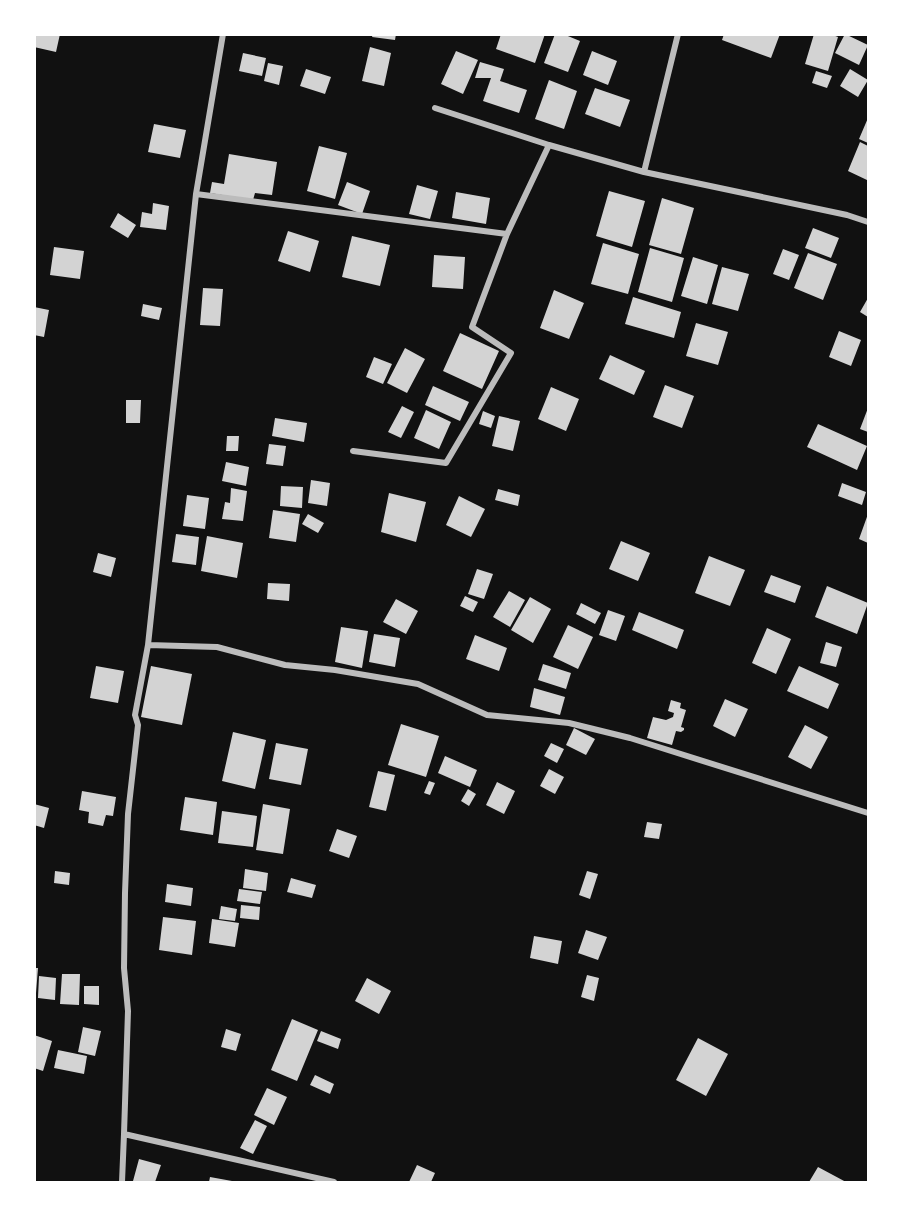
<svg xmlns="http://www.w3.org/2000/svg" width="903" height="1217" font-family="'Space Grotesk',sans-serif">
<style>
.building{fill:#d3d3d3}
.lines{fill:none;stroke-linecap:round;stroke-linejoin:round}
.minor{stroke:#bcbcbc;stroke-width:6}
</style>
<rect width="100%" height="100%" fill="#111"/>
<path class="building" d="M34,34H60L56,52L34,47Z
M373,34H396L395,40L372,37Z
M501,34H545L535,63L496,49Z
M555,34H563L580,41L568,72L544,63Z
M724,34H780L771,58L722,40Z
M814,34H830L838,37L828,71L805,64Z
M845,34L868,45L859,65L835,53Z
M370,47L391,53L384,86L362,81Z
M456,51L478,60L463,94L441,84Z
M592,51L617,61L608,85L583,75Z
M243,53L266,58L262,76L239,71Z
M480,62L504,69L500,81L527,90L519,113L483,101L491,78H475Z
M268,63L283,66L279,85L264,81Z
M306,69L331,77L325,94L300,86Z
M850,69L868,80L858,97L840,86Z
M816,71L832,76L827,88L812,83Z
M549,80L577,91L564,129L535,119Z
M595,88L630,100L620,127L585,114Z
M868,118V143L859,139Z
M154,124L186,130L180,158L148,152Z
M860,142L868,146L867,180L848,171Z
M319,146L347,153L335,199L307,191Z
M229,154L277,162L272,195L255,193L253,200L210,193L212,182L224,184Z
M347,182L370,191L362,214L338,205Z
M417,185L438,191L430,219L409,214Z
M609,191L645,201L632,247L596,236Z
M456,192L490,198L486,224L452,218Z
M662,198L694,208L681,254L649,245Z
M153,203L169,206L166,230L140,227L142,212L152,214Z
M118,213L136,225L128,238L110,227Z
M813,228L839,238L831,258L805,248Z
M288,231L319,241L310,272L278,261Z
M352,236L390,245L380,286L342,277Z
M603,243L639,254L628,294L591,284Z
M54,247L84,251L80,279L50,275Z
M650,248L684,258L672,302L638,292Z
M783,249L799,255L789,280L773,274Z
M808,253L837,264L823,300L794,288Z
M434,255L465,257L463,289L432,287Z
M693,257L718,265L707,304L681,296Z
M722,267L749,274L738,311L712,304Z
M203,288L223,289L220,326L200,325Z
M554,290L584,303L569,339L540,328Z
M633,297L681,312L674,338L625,324Z
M868,298V317L860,312Z
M143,304L162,308L159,320L141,316Z
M34,307L49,310L44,337L34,335Z
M696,323L728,332L718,365L686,356Z
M839,331L861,340L851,366L829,357Z
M460,333L499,351L482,389L443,371Z
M405,348L425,359L407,393L387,383Z
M610,355L645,371L634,395L599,379Z
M374,357L392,364L383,384L366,377Z
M665,385L694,396L682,428L653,417Z
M433,386L469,402L460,421L425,405Z
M551,387L579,399L566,431L538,419Z
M126,400H141L140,423H126Z
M402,406L414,412L401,438L388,432Z
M868,408V432L860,429Z
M426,410L451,422L439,449L414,438Z
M483,411L495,416L491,428L479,424Z
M499,416L520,421L513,451L492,446Z
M275,418L307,423L304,442L272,436Z
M818,424L867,446L857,470L807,447Z
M227,436H239L238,451H226Z
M269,444L286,446L283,466L266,464Z
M226,462L249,467L246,486L222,481Z
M311,480L330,483L327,506L308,503Z
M842,483L866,492L862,505L838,496Z
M281,486L303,487L302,508L280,506Z
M231,488L247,491L243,521L222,519L225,502L230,503Z
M498,489L520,495L518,506L495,500Z
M389,493L426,502L416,542L381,532Z
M187,495L209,498L205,529L183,526Z
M459,496L485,509L471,537L446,525Z
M273,510L300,514L296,542L269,538Z
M308,514L324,523L318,533L302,524Z
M868,514V543L859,539Z
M176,534L199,537L196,565L172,562Z
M207,536L243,543L237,578L201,571Z
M621,541L650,553L638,581L609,569Z
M98,553L116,558L111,577L93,572Z
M709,556L745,570L730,606L695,593Z
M477,569L493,574L484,599L468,594Z
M771,575L801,586L795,603L764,592Z
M268,583L290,584L289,601L267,599Z
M827,586L868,603L857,634L815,617Z
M509,591L525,600L510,627L493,617Z
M465,596L478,602L473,612L460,606Z
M530,597L551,609L533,643L511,630Z
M396,599L418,611L406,634L383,622Z
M581,603L601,613L595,624L576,614Z
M608,610L625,616L616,641L599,635Z
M639,612L684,630L677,649L632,630Z
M568,625L593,637L578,669L553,657Z
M341,627L368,631L362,668L335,662Z
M767,628L791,639L776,674L752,663Z
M374,634L400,638L395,667L369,662Z
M475,635L507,648L499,671L466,659Z
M826,642L842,647L836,667L820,663Z
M543,664L571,673L566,689L538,680Z
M96,666L124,671L118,703L90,698Z
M151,666L192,674L182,725L141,717Z
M799,666L839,684L828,709L787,691Z
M534,688L565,697L560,715L530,707Z
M725,699L748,709L735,737L713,726Z
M671,700L681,703L680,708L686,710L681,727L684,728V730L681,732L676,731L672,745L647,738L653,717L666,720L673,717L674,713L668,711Z
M401,724L439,736L426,777L388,765Z
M805,725L828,737L811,769L788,757Z
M574,728L595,739L586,755L566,745Z
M233,732L266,740L255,789L222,781Z
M276,743L308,749L301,785L269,779Z
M551,743L564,749L557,763L544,756Z
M445,756L477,770L470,787L438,773Z
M549,769L564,777L555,794L540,786Z
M378,771L395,775L386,811L369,807Z
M429,781L435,783L430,795L424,793Z
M497,782L515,791L504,814L486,805Z
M468,789L476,794L469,806L461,801Z
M82,791L116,797L113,816L106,815L103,826L88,823L89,812L79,810Z
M185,797L217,802L213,835L180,830Z
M34,804L49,808L44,828L34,825Z
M263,804L290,809L283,854L256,850Z
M222,811L257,816L253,847L218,843Z
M647,822L662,824L659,839L644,837Z
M337,829L357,836L349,858L329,851Z
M245,869L268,873L266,891L243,888Z
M55,871L70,873L69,885L54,883Z
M587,871L598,874L590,899L579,895Z
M291,878L316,885L312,898L287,892Z
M167,884L193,888L191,906L165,902Z
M239,889L262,892L260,904L237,901Z
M241,905L260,907L259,920L240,918Z
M221,906L237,909L235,921L219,919Z
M163,917L196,921L192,955L159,950Z
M212,919L239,923L235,947L209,943Z
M586,930L607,937L598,960L578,953Z
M534,936L562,941L558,964L530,958Z
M34,968H38L36,993H34Z
M62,974H80L79,1005L60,1004Z
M587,975L599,978L594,1001L581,997Z
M39,976L56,978L55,1000L38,998Z
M367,978L391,991L379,1014L355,1001Z
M84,986H99V1005L84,1004Z
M292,1019L318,1030L297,1081L271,1070Z
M83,1027L101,1031L95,1056L78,1052Z
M226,1029L241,1034L236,1051L221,1047Z
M321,1031L341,1039L338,1049L317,1041Z
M34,1035L52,1041L43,1071L34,1068Z
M698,1038L728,1054L706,1096L676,1080Z
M58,1050L87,1056L84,1074L54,1068Z
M315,1075L334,1084L330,1094L310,1085Z
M267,1088L287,1097L274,1125L254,1115Z
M255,1120L267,1126L253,1154L240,1148Z
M139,1159L161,1165L155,1182L133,1181Z
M417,1165L435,1173L431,1182H409Z
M818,1167L846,1182H809Z
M210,1177L232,1181V1182H209Z"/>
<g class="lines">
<path class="minor" d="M678,34L644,172L847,215L868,222
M435,108L549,145
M196,194L507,234
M353,451L446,463L511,353L472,327L507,234L549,145L644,172
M148,645L196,194L223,34
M122,1182L124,1134
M334,1182L124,1134L128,1011L124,968L125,893L128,814L138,725L135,715L148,645L217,647L285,665L335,670L418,684L487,715L569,723L630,738L868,813"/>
</g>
<rect width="903" height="1217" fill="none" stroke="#ffffff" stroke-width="72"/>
</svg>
